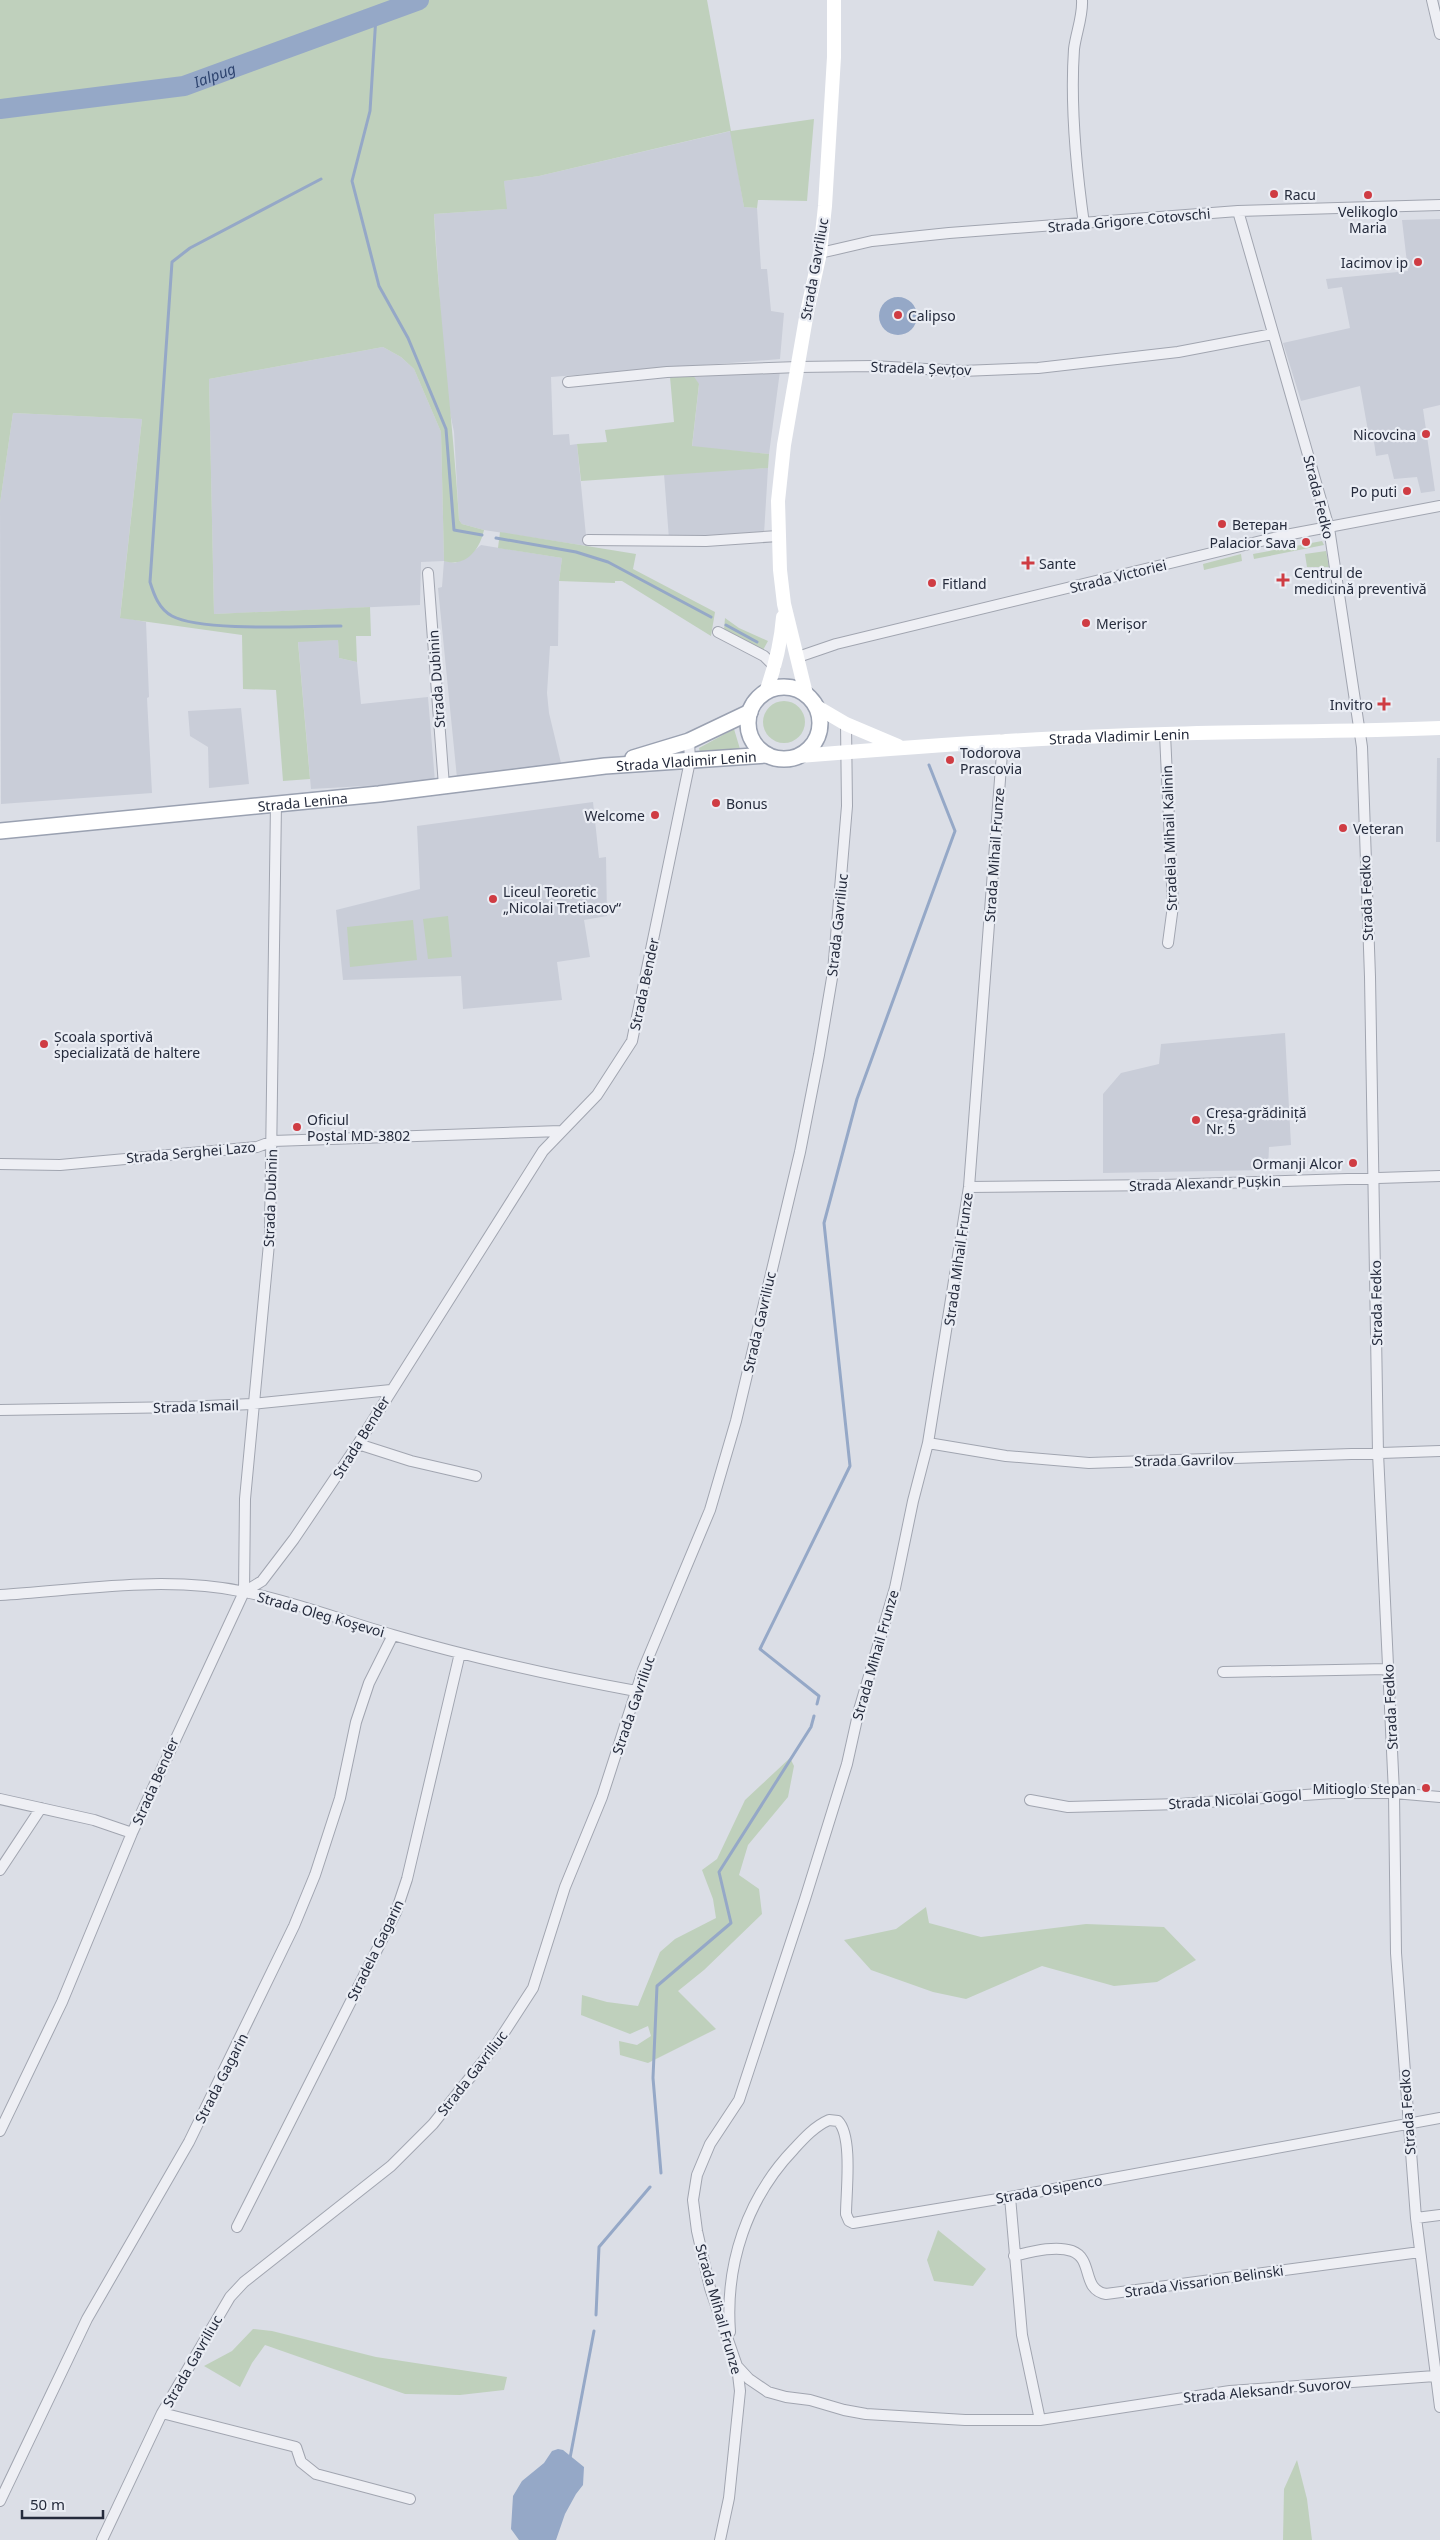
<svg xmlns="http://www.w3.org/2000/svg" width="1440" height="2540" font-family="'Noto Sans',sans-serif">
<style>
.built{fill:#c9cdd8}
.green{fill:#bfd0bc}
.water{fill:#95a8c7}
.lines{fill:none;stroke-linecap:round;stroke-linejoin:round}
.stream{stroke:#95a8c7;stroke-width:3}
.river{stroke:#95a8c7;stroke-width:20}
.street-casing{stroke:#a1a5b0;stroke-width:12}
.primary-casing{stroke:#9aa1b1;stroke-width:18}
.street{stroke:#eeeff4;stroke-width:10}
.secondary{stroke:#fff;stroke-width:14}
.primary{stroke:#fff;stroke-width:15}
.poi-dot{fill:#cf3c43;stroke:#eaedf4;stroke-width:2}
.labels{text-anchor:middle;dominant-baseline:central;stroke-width:4.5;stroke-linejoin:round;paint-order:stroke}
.poi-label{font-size:14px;fill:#252b3c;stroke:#eaedf4;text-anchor:start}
.street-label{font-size:14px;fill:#252b3c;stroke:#eaedf4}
.water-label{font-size:15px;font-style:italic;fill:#2f4570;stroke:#eaedf4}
</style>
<rect width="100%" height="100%" fill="#dbdee6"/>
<path class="built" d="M731,131L744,207L757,208L761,269H767L771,311L784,313L780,359L551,377L553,435L569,434L570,445L577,444L587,546L484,530L462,524L459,520L454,432L446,393L434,214L506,209L504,181L539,176Z
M1440,219V405L1423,409L1435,491L1421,493L1417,477L1394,479L1388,454L1376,456L1374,442H1370L1360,386L1301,401L1283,343L1350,328L1342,287L1328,289L1326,279L1408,271L1402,220Z
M383,347L401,357L414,369L441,432L444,561L455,563L464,559L481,545L562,558L559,581L558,646H550L547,693L549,713L561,763L457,778L438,588L442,587L444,561L421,562L420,605L214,614L209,379Z
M780,371L769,454L692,447L699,385L694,377Z
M13,413L142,419L120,617L146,622L149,697L147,698L152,793L1,804L0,503Z
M768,468L764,534L669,539L664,474Z
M338,640L339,658L357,662L361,704L428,697L435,782L311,789L298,641Z
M241,708L249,784L209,788L208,747L190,736L188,711Z
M1437,758H1440V842H1436Z
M593,802L599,858L606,857L607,916L584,920L590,957L557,962L562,1000L463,1009L461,976L343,980L336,910L420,889L417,826Z
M1285,1033L1291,1145L1269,1147L1268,1170L1103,1173V1094L1121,1073L1159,1064L1161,1044Z"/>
<path class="green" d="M0,0H707L731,131L814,119L807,201L758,200L757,208L744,207L730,131L539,176L504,181L507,209L434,214C439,316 453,418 459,520L462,524L484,530C480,549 466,568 444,561L441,432L414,369L401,357L383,347L209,379L214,614L370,607L371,636H356L357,662L339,658L338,640L298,642L310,779L283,781L276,690L243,689L242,635L120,618L142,419L13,413L0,503Z
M693,375L699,384L692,446L769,454L768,468L581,481L577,444L607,442L605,430L674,422L670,377Z
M500,532L636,554L633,569L715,612L711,636L622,581H615V583L559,581L562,558L498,548Z
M1322,541L1324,545L1254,559L1253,554Z
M1326,551L1329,567H1307L1305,554Z
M1241,554L1242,561L1204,570L1203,564Z
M725,618L739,628L768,641L763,650L757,649L724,630Z
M763 722a21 21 0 1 1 42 0a21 21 0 1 1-42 0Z
M734,729L740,749L700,753L699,748Z
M448,916L452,957L428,959L423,919Z
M413,920L417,960L350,967L347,927Z
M790,1758L794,1766L788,1797L748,1845L739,1875L759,1889L762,1914L704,1970L678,1991L716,2029L648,2063L620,2055L619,2041L637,2045L651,2036L648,2026L630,2034L581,2015L582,1995L607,2002L638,2006L660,1952L675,1939L716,1918L713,1899L702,1870L717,1859L745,1800Z
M926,1907L929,1923L981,1937L1086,1924L1164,1927L1196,1960L1157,1982L1114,1986L1042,1966L966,1999L933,1992L871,1970L844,1940L896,1929Z
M938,2230L986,2269L973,2286L934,2281L927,2260Z
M253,2329L272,2331L376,2357L507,2377L504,2390L460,2395L405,2394L265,2345L252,2363L240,2387L204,2366L232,2351Z
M1297,2460L1307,2499L1312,2540H1283L1284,2489Z"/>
<path class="water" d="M879 316a19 19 0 1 1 38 0a19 19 0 1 1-38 0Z
M558,2449L563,2450L584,2467L583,2485L576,2494L565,2514L556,2540H519L511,2529L513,2496L522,2481L544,2463L552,2451Z"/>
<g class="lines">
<path class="stream" d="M376,16L370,111L352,181L379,286L408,338L446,429L454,530L482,535
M321,179L190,248L172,262L150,582C154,595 159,609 172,616C202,632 303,626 341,626
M496,538L576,552L608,562L711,617
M726,625L757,642
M817,1704L819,1696L760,1649L850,1466L824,1223L857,1099L955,831L929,765
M661,2173L653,2078L657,1986L731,1923L719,1872L811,1727L814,1716
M596,2315L599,2247L650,2187
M570,2458L594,2331"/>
<path class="river" id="s1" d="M0,109L184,86L419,0"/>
<defs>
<path id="street" d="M1082,0C1083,16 1076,33 1074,49C1070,107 1076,167 1084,224
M1432,0L1440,34
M1238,211L1329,528L1362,747L1370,977L1378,1453L1394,1793L1396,1953L1416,2218L1440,2407
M820,253L872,241L949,233L1238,211L1440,205
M568,382L667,372L798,367L872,366L962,371L1038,368L1178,352L1273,334
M588,540L706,541L778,536
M428,573L444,786
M718,632L764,656L775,667
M798,657L836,644L1286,535L1440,506
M1165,734L1173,906L1168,943
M0,1164L60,1165L257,1147L273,1141L561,1131
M969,1187L1163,1185L1440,1176
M0,1410L184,1407L252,1404L391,1390
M928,1443L1006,1456L1089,1463L1440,1451
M358,1444L411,1461L476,1476
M244,1592L245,1499L270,1233L276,803
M0,1595C80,1590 165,1575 245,1592C295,1602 344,1621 393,1635C473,1658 554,1676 636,1691
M1223,1672L1388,1669
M0,1799L94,1820L132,1833
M1030,1800L1068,1807L1180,1804L1333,1793H1394L1440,1797
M0,1870L41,1808
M0,2131L62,2002L132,1833L244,1592L262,1581L294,1539L358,1444L543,1151L597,1095L632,1041L690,761L689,741
M1010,2197L1022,2335L1040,2420
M1416,2218L1440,2215
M237,2227L396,1912L407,1879L460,1653
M1014,2256C1031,2252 1055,2245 1072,2251C1094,2259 1081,2290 1106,2294L1420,2252
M730,2332C725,2264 747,2198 794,2149C804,2138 815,2126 829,2120L838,2121C853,2136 846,2193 846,2214L849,2221L853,2223L1010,2197L1440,2118
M737,2366L749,2379L768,2392L786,2397L810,2400L844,2410L866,2414L965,2420H1040L1230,2391L1435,2376
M162,2413L296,2447L301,2462L316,2474L410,2499
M0,2501L87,2319L189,2142L294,1926L315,1875L340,1798L356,1722L369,1683L393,1635
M102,2540L162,2413L230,2297L244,2282L391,2166L433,2124L496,2045L533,1988L565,1887L602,1797L643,1670L710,1510L736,1421L800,1152L819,1055L833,972L847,806L846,724
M720,2540L729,2498L740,2391L737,2366L710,2288L697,2231L693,2200L697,2175L710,2144L739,2100L805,1899L847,1764L859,1710L895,1588L913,1501L928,1443L969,1187L1003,740"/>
<g id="primary">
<circle cx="784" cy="723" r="36"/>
<path d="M633,758L689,741L750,712"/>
<path id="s3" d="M0,831L379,794L605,766L767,755"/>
</g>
</defs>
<use href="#street" class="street-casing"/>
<use href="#primary" class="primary-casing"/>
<use href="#street" class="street"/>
<g class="secondary">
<path d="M766,692C775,667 781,643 783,617"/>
<path d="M806,694L784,604L780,570L778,501L784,445L807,312L820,253L825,206L834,57V0"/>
<path d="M817,707L846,724L898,746"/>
<path id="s2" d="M799,756C921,746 1042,737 1165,734C1256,731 1348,732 1440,728"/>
</g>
<use href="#primary" class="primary"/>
</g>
<g class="poi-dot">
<circle cx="1274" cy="194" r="5"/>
<circle cx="1368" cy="195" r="5"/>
<circle cx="1418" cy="262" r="5"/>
<circle cx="898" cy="315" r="5"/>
<circle cx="1426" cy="434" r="5"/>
<circle cx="1407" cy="491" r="5"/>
<circle cx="1222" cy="524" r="5"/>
<circle cx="1306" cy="542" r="5"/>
<path d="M1025.5 555.5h5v5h5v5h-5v5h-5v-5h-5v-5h5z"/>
<path d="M1280.5 572.5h5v5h5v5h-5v5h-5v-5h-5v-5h5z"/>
<circle cx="932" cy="583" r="5"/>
<circle cx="1086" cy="623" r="5"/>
<path d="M1381.5 696.5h5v5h5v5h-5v5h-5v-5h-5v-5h5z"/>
<circle cx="950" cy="760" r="5"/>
<circle cx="716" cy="803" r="5"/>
<circle cx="655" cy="815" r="5"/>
<circle cx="1343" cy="828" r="5"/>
<circle cx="493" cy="899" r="5"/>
<circle cx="44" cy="1044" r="5"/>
<circle cx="1196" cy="1120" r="5"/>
<circle cx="297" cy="1127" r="5"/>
<circle cx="1353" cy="1163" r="5"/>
<circle cx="1426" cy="1788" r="5"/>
</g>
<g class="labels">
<g class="poi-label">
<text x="1284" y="194">Racu</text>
<text x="1368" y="211" text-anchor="middle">Velikoglo<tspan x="1368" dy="16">Maria</tspan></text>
<text x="1408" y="262" text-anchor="end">Iacimov ip</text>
<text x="908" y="315">Calipso</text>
<text x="1416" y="434" text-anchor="end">Nicovcina</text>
<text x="1397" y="491" text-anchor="end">Po puti</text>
<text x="1232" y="524">Ветеран</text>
<text x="1296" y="542" text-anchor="end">Palacior Sava</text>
<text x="1039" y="563">Sante</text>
<text x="1294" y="572">Centrul de<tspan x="1294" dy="16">medicină preventivă</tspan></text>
<text x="942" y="583">Fitland</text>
<text x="1096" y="623">Merișor</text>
<text x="1373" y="704" text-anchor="end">Invitro</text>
<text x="960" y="752">Todorova<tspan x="960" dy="16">Prascovia</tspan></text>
<text x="726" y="803">Bonus</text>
<text x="645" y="815" text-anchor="end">Welcome</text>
<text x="1353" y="828">Veteran</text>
<text x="503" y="891">Liceul Teoretic<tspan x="503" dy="16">„Nicolai Tretiacov“</tspan></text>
<text x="54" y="1036">Școala sportivă<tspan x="54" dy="16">specializată de haltere</tspan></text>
<text x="1206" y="1112">Creșa-grădiniță<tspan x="1206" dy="16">Nr. 5</tspan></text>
<text x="307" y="1119">Oficiul<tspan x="307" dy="16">Poștal MD-3802</tspan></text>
<text x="1343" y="1163" text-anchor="end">Ormanji Alcor</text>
<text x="1416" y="1788" text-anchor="end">Mitioglo Stepan</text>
</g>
<g class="street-label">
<text transform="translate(1129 220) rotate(-5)">Strada Grigore Cotovschi</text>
<text transform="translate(814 269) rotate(-80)">Strada Gavriliuc</text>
<text transform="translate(921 368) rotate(2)">Stradela Șevțov</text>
<text transform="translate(1319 497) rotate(76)">Strada Fedko</text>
<text transform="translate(1118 576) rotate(-14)">Strada Victoriei</text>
<text transform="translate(436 679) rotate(-94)">Strada Dubinin</text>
<text stroke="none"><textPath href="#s2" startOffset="321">Strada Vladimir Lenin</textPath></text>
<text stroke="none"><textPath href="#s3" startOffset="690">Strada Vladimir Lenin</textPath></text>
<text stroke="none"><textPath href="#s3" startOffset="304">Strada Lenina</textPath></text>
<text transform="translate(1169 838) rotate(-92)">Stradela Mihail Kalinin</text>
<text transform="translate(994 855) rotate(-86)">Strada Mihail Frunze</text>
<text transform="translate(1366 898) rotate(-92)">Strada Fedko</text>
<text transform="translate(837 925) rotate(-84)">Strada Gavriliuc</text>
<text transform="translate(644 984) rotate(-78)">Strada Bender</text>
<text transform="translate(191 1152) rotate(-5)">Strada Serghei Lazo</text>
<text transform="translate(1205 1183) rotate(-2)">Strada Alexandr Pușkin</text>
<text transform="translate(270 1198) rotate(-88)">Strada Dubinin</text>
<text transform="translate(958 1259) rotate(-82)">Strada Mihail Frunze</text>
<text transform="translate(1376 1303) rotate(-91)">Strada Fedko</text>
<text transform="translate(759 1322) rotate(-77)">Strada Gavriliuc</text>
<text transform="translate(196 1406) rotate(-2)">Strada Ismail</text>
<text transform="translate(361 1437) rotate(-58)">Strada Bender</text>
<text transform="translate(1184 1460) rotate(-1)">Strada Gavrilov</text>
<text transform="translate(321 1614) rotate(16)">Strada Oleg Koşevoi</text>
<text transform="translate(875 1655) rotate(-74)">Strada Mihail Frunze</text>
<text transform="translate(633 1705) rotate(-71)">Strada Gavriliuc</text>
<text transform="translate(1390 1707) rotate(-93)">Strada Fedko</text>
<text transform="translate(155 1781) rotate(-66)">Strada Bender</text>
<text transform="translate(1235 1799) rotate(-4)">Strada Nicolai Gogol</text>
<text transform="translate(375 1950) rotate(-64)">Stradela Gagarin</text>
<text transform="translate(472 2073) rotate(-52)">Strada Gavriliuc</text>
<text transform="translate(221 2078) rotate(-63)">Strada Gagarin</text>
<text transform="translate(1407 2112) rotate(-94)">Strada Fedko</text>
<text transform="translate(1049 2189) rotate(-10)">Strada Osipenco</text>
<text transform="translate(1204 2281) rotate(-8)">Strada Vissarion Belinski</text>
<text transform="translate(719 2309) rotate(74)">Strada Mihail Frunze</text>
<text transform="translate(192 2361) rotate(-60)">Strada Gavriliuc</text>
<text transform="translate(1267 2390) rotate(-5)">Strada Aleksandr Suvorov</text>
</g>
<g class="water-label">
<text stroke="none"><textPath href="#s1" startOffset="218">Ialpug</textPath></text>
</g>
</g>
<path d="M22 2510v8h81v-8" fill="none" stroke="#252b3c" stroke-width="2.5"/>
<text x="30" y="2510" font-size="15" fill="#252b3c" stroke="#eaedf4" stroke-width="4" paint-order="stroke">50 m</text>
</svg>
